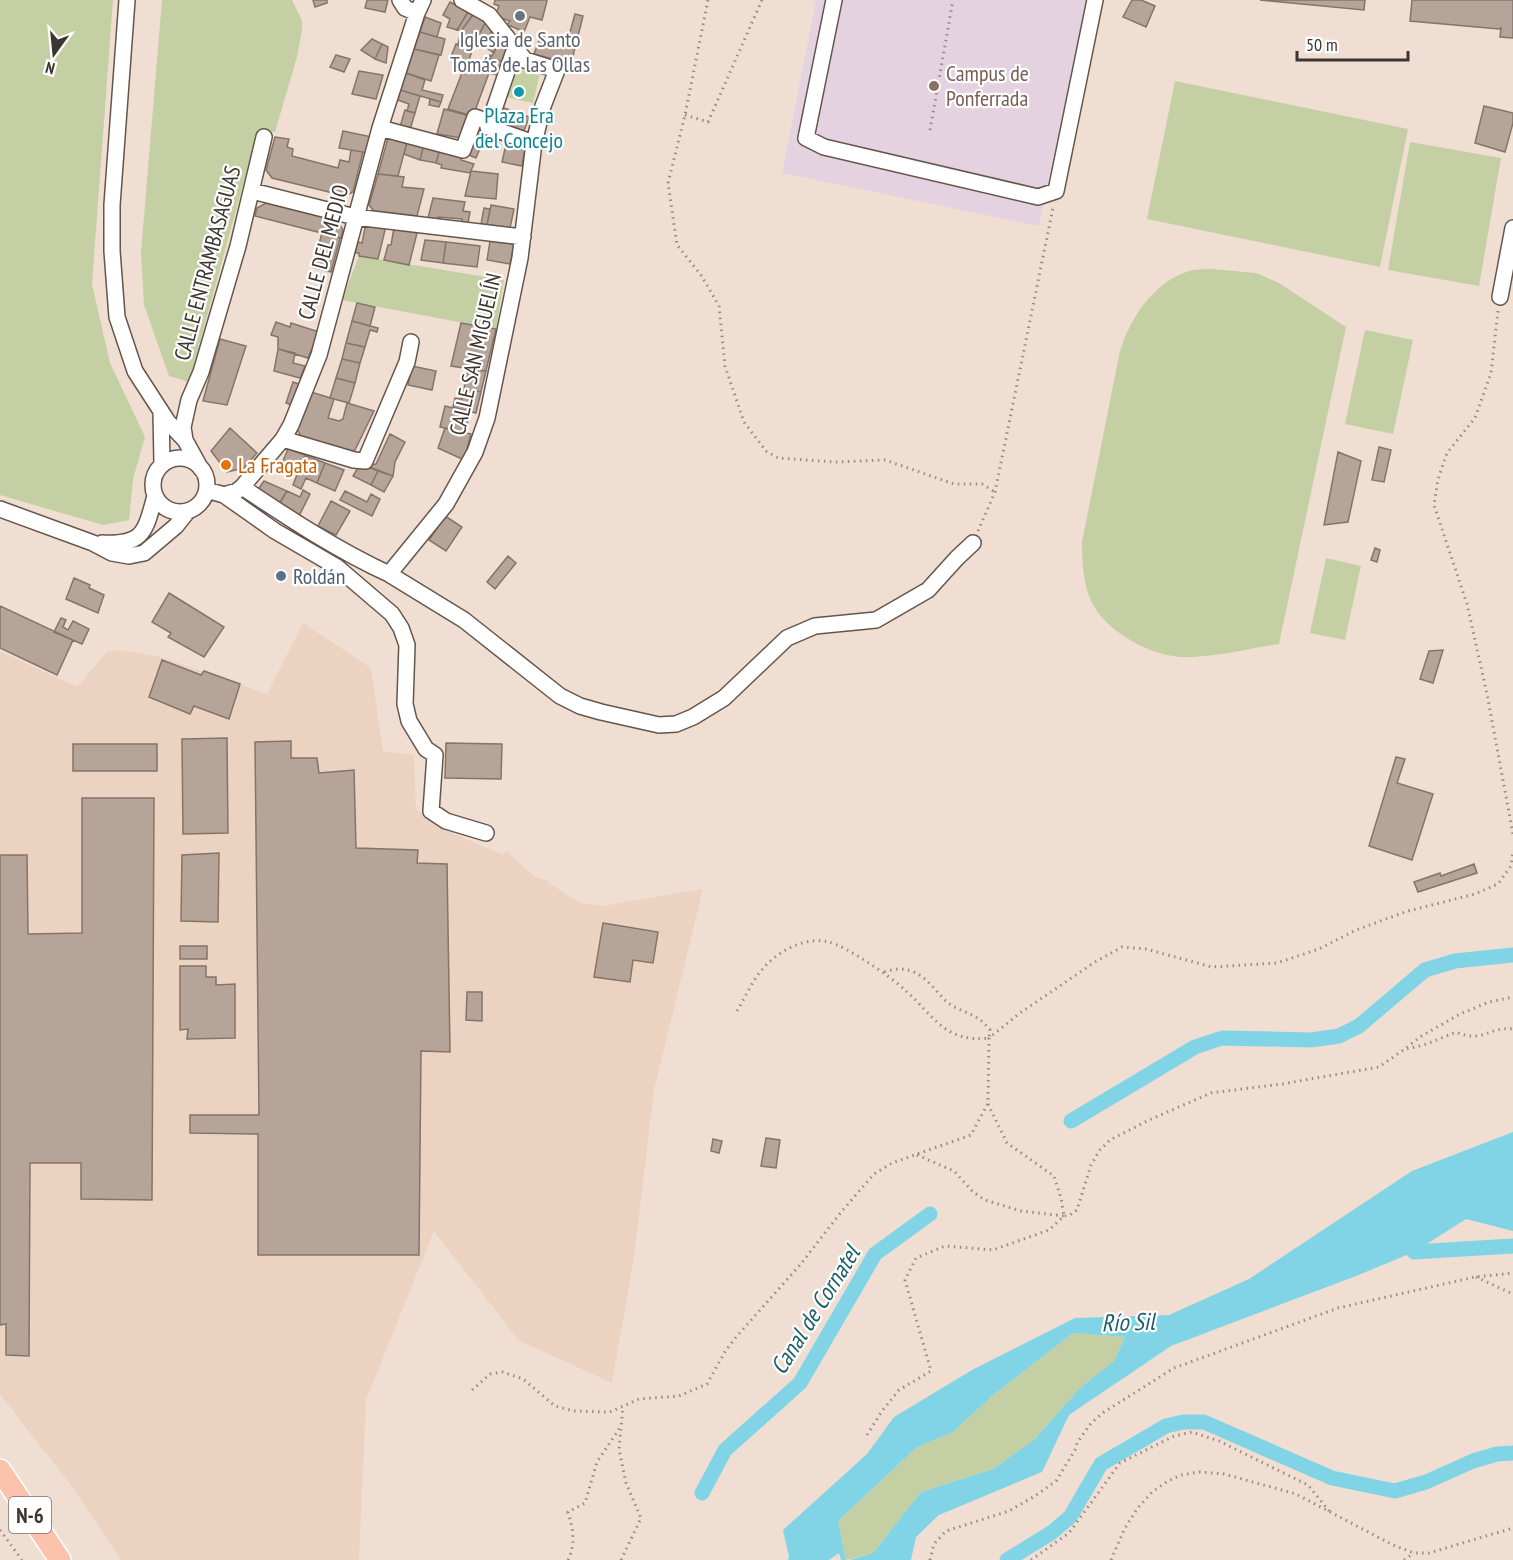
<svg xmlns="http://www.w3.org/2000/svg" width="1513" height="1560" font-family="'PT Sans Narrow',sans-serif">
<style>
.built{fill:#ecd2c1}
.education{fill:#e5d2e1}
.green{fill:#c4cfa3}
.water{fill:#81d4e6}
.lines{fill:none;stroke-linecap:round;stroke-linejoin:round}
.canal{stroke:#81d4e6;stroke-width:15}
.building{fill:#b6a498;stroke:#847469;stroke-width:1.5}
.minor-casing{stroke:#65564b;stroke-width:18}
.highway-casing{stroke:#fff;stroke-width:24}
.path{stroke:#988b82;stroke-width:3;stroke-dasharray:1.5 4.5;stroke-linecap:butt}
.minor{stroke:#fff;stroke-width:15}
.highway{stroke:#fbc2ac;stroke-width:21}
.worship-dot{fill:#6b7280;stroke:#fff;stroke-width:2}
.education-dot{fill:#8d6e63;stroke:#fff;stroke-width:2}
.culture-dot{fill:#0f9aa8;stroke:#fff;stroke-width:2}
.food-dot{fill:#e8710a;stroke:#fff;stroke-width:2}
.service-dot{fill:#5c6f8a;stroke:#fff;stroke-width:2}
.labels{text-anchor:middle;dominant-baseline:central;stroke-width:4.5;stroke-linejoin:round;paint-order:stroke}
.shield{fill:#fff;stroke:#76726e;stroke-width:1.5}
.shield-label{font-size:21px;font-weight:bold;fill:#3c3530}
.worship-label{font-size:22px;fill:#5b616d;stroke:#fff}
.education-label{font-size:22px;fill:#785e54;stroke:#fff;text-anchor:start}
.culture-label{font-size:22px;fill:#0d838f;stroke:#fff}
.street-label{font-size:22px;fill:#3c3530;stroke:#fff}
.food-label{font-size:22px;fill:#c56008;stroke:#fff;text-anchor:start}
.service-label{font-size:22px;fill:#4e5e75;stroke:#fff;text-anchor:start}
.water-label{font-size:24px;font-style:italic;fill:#1a5e6b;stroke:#fff}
</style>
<rect width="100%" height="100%" fill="#f1ded2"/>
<path class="built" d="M303,623L371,668L383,751L414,755L416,810L445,830L503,855L506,851L535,877L546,880L565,894L581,903L603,906L703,889L654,1090L634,1257L612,1383L518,1340L434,1231L366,1400L359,1560H121L73,1488L0,1394V651L77,687L107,652L118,650L161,657L267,694Z"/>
<path class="education" d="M816,0H1086L1039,226L782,173Z"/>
<path class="green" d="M0,0H113L92,284L110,363L145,437L133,479L129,520L103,525L0,495Z
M162,0H292L302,21V30L297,57L275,132L258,130L189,382L169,376L144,305L141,253Z
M514,66L540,73L533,103L506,97Z
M1175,81L1408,129L1380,267L1147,219Z
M1410,142L1501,158L1479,286L1388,270Z
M359,256L504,280L496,329L342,300Z
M1212,269L1256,273L1279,283L1346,327L1279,644C1251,648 1221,656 1192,657C1157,660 1107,634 1091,601C1083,583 1082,561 1082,542L1120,351C1131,316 1156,279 1193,270C1199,269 1206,269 1212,269Z
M1365,330L1413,340L1393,434L1345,424Z
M1326,558L1361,566L1345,640L1310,633Z
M1073,1333L1125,1337L1114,1361L1080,1388L1034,1440L993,1469L921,1492L873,1553L846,1560L838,1521L917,1447L953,1432L992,1396Z"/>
<path class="water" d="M1513,1132V1231L1466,1219L1414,1252L1356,1276L1171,1346L1069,1415L1042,1472L939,1515L916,1537L911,1560H849L873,1553L921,1492L993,1469L1034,1440L1080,1388L1114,1361L1125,1337L1073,1333L992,1396L953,1432L917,1447L838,1521L846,1560H841L839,1553L829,1560H788L789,1557L783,1530L867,1454L894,1417L972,1370L1075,1318L1169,1315L1249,1279L1412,1171Z"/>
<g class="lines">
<path class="canal" d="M1071,1121L1195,1047L1222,1038L1311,1040L1339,1036L1359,1026L1425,970L1455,961L1513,955
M1414,1252L1513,1246
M702,1493L725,1450L800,1383L875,1254L930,1214
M1007,1560L1051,1533L1070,1517L1101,1464L1166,1426L1183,1422H1204L1332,1478L1395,1491L1426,1482L1473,1461L1497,1454L1513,1453"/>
</g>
<path class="building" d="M313,0H327V3L315,7Z
M367,0H388L385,12L365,8Z
M495,0H546L547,1L542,20L530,17L524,32L511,26L508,27L507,25L510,21L495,16L499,6L494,4Z
M1132,0H1141L1155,6L1146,27L1123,17Z
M1260,0H1365L1364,10Z
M1412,0H1513V38L1500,37L1501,28L1499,29L1410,21Z
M450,2L468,12L457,30L447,27L450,19L443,15Z
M468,12L473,15L461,31L457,30Z
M474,13L486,21L476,40L472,51L458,44L461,31Z
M575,14L583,16L571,64L534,54L541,35L567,43Z
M425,17L441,23L437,37L420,32Z
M486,22L494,28L483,45L476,40Z
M494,28L500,39L494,53L483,45Z
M420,32L445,39L441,55L414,49Z
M372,39L382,44L375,59L361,50Z
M500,39L507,44L504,62L489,58L490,55L492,56Z
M382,44L388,47L386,63L375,59Z
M456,44L472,51L467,66L450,59Z
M414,49L439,55L431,81L406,73Z
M336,55L350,59L344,72L330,67Z
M489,58L504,62L501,76L485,72Z
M465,65L489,73L473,116L448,109Z
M359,71L383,75L376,99L352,94Z
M406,73L425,80L422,90L443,95L441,102L400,90Z
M400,90L420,96L415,113L407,111L409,104L398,100Z
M430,99L441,102L439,107L429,105Z
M1484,106L1513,113V123L1505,152L1475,143Z
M504,108L529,117L524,131L499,121Z
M444,109L470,116L461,138L437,134Z
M405,110L415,113L409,133L399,130Z
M473,128L486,134L476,158L464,153Z
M343,131L372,137L368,153L339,148Z
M275,137L289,139L287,147L293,149L292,156L338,168L340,160L349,162L351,150L363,152L353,192L345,196L272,178L266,170Z
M388,138L407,142L398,176L378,174Z
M407,142L424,144L420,160L404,154Z
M424,144L440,149L436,163L420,160Z
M506,144L525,150L522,166L502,162Z
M440,149L462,154L461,160L474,164L470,173L441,168L442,165L436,163Z
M471,171L498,174L496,199L465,196Z
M378,174L404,177L402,187L424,189L417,216L374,211L369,205Z
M433,198L465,202L463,211L470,212L468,223L462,222V219L438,217V219L428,218Z
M266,203L338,221L343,230L341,238L255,216L257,208Z
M491,205L514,209L510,228L487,225Z
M484,208L490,209L487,225L481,224Z
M366,223L386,226L378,259L359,256V253H355L358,242L362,243Z
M394,228L417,233L409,265L384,260L388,245H391Z
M322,233L340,238L331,272L313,267Z
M425,240L446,242L443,263L421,260Z
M490,241L514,244L510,264L487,260Z
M446,242L480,246L477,267L443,263Z
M357,303L375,307L370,326L352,321Z
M352,321L378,328L377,332L370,330L365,347L346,343Z
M276,322L290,327L291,323L319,332L308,358L278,349V337L271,335Z
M461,323L496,329L486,371L451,366Z
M220,339L246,346L227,405L203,401Z
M346,343L365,347L360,363L342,359Z
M278,349L295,353L293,363L305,366L300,378L274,371Z
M342,359L360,363L355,383L336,378Z
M412,366L436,371L432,390L408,385Z
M468,369L486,371L481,392L464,389Z
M336,378L355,383L349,403L330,398Z
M293,382L302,385L295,406L286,403Z
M464,389L481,392L476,413L453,407L455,398L462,399Z
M311,392L334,399L328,418L339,421L343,419L347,403L374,411L355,450L350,452L302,438L297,429Z
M445,406L470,412L465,433L440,427Z
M230,428L257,453L244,468L227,472L211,451Z
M445,428L471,434L464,460L438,448Z
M390,434L405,442L395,462L393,476L364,465L376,464Z
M1379,447L1391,450L1384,482L1372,480Z
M288,449L305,455L297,475L280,468Z
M1338,452L1361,461L1348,522L1324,525Z
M305,455L325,463L317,483L306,478L301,489L293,485Z
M325,463L344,470L335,491L317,483Z
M364,465L378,471L371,485L353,476L359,466Z
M378,471L393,476L384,492L371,485Z
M264,481L287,491L279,504L257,491Z
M303,490L310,494L299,516L279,504L287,491L300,497Z
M345,491L367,502L371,494L380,499L372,516L340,500Z
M331,501L350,511L336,535L318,526Z
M445,516L462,527L446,551L429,540Z
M1375,548L1380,550L1377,562L1371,560Z
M508,556L516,563L495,589L487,582Z
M74,578L90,585L89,588L104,595L98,613L66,599Z
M169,593L224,627L204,657L168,637L171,633L152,622Z
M0,606L73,640L57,675L0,648Z
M61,618L66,620L63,627L68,630L73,621L89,629L82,644L54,632Z
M1443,650L1433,683L1420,679L1429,651Z
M162,660L201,675L204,671L240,684L229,719L194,706L190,714L149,697Z
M227,738L228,833L183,834L182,739Z
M291,741V758H317L319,773L354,770L356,848L418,850L417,863L447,864L450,1052L421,1051L419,1255H258V1134L190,1133V1115H259L255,742Z
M446,743L502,744L501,779L445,778Z
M73,744H157V771H73Z
M1396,757L1405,759L1397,783L1433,794L1412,860L1369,846Z
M82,798H154L152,1200L81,1199V1163H30L29,1356L6,1355V1324L0,1325V855H27L28,934L82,933Z
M219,853L218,922L181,921L182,855Z
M1474,864L1477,873L1418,892L1414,882L1440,873L1441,876Z
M603,923L658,932L653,963L633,960L630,982L594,977Z
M180,946H207V959H180Z
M180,966H206V977H216V985L235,984V1038L187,1039L188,1029L180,1030Z
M467,992H482V1021L466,1020Z
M766,1138L780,1140L776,1168L761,1166Z
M713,1139L722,1141L719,1153L711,1151Z"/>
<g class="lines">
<defs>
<path id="minor" d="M127,0L112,205V251L117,317L135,371L168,422L185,440L201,469
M400,0L405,8L417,13
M462,0L489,15L525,60L557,70L543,106L534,143L488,127L515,48
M834,0L806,138L824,147L1038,197L1056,191L1095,0
M380,128L463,150L475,117L489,122
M252,191L355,217L523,237
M1500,297L1513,228
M161,411L162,464
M283,439L354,460L365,461L407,362L411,342
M185,440L183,427L189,400L201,372L238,246L264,137
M153 485a27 27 0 1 1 54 0a27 27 0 1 1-54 0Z
M242,487L283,439L291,425L319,355L380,128L417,13L423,0
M207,490L224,495L275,531L337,567L392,614L401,628L407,645L405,704L409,721L426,749L435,755L431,811L446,821L486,833
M224,495L237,491L242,487C290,519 337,550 389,574L446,504L475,452L487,418L520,258L534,143
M0,509L93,543L112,553L129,556L144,553L176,526L188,511
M102,543C143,545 145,533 155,496
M389,574L464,620L560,696L580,706L601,712L659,725L676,724L693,717L724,698L787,638L815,626L876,620L928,590L957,558L973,543"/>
<path id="highway" d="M0,1470L60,1560"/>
</defs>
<use href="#minor" class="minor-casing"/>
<use href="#highway" class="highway-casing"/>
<path class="path" d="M708,0L685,115L668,183L677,245L701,275L719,306L725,366L744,422L766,451L778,458L835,462L885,460L954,484H982L995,492
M685,115L708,122L762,0
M930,130L953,0
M1498,311L1491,373L1475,418L1447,453L1438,479L1434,505L1467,604L1487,694L1513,834
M978,531L995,492L1053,208
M737,1011C745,998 751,983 761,971C776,952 804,936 829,942C846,946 893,978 906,991C935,1017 945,1043 989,1038L990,1030C977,1012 962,1014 947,1002C935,991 927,976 911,971C901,967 892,970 883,972
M1407,1049L1427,1044L1456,1032C1484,1044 1488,1026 1513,1029
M988,1104L1007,1143L1054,1176L1061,1198L1064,1216
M917,1155L954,1171L973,1192L985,1200L1021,1211L1064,1216
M1476,1277L1513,1294
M472,1390L490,1374L503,1372L523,1379L555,1406L574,1411L610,1412L639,1399L679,1396L707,1384L726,1350L737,1336L800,1265L842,1211L874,1174L892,1163L971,1135L988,1103L989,1038L1020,1013L1095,962L1122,947L1146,949L1212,967L1277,963L1319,949L1356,930L1408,911L1475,894L1498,884L1511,866L1513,852
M867,1435L882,1411L899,1390L931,1371L905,1280L916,1258L945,1246L993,1250L1049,1230L1064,1216L1070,1215L1077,1210L1091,1165L1100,1150L1110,1140L1149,1120L1211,1093L1282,1084L1379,1067L1402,1051L1420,1037L1460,1014L1489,1002L1513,997
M0,1530L22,1560
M568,1560C576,1544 573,1529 568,1512L585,1503L597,1462L621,1426
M621,1560L641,1518L626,1483L619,1449L623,1407
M930,1560L934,1544L946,1531L1009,1511L1035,1496L1056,1481L1075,1450L1077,1443L1091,1423L1104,1412L1174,1368L1338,1308L1475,1277L1513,1273
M1031,1560L1069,1533L1120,1463L1174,1436L1192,1432L1219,1441L1308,1485L1330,1512
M1111,1560L1125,1528L1137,1509L1152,1492L1168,1481L1181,1475L1199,1472L1224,1474L1296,1494L1393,1545L1414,1553H1429L1513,1528
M1404,1560L1414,1553"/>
<use href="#minor" class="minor"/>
<use href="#highway" class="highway"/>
</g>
<circle class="worship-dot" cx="520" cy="16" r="6"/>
<circle class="education-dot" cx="934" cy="86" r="6"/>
<circle class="culture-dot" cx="519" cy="92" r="6"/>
<circle class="food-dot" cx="226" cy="465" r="6"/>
<circle class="service-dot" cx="281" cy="576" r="6"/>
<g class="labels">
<rect class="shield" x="9" y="1497" width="42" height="36" rx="4.5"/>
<g class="shield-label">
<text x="30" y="1515">N-6</text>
</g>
<g class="worship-label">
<text x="520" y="39">Iglesia de Santo<tspan x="520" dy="25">Tomás de las Ollas</tspan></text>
</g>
<g class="education-label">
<text x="946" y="73">Campus de<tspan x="946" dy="25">Ponferrada</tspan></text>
</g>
<g class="culture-label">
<text x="519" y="115">Plaza Era<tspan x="519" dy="25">del Concejo</tspan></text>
</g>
<g class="street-label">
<text transform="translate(323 252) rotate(-75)">CALLE DEL MEDIO</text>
<text transform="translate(207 263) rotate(-75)">CALLE ENTRAMBASAGUAS</text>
<text transform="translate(475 354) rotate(-77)">CALLE SAN MIGUELÍN</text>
</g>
<g class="food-label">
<text x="238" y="465">La Fragata</text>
</g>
<g class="service-label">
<text x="293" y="576">Roldán</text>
</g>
<g class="water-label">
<text transform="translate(815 1310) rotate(-58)">Canal de Cornatel</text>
<text transform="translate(1128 1322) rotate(-2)">Río Sil</text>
</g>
</g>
<g transform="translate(54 54) rotate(195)" stroke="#ffffff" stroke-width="4.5" paint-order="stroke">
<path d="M0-4.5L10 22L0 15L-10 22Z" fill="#3c3530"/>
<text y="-9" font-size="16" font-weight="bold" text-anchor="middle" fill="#3c3530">N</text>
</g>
<path d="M1297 51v9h111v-9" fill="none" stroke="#3c3530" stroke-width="3"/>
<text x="1306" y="51" font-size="18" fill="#3c3530" stroke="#ffffff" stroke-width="4.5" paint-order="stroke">50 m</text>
</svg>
